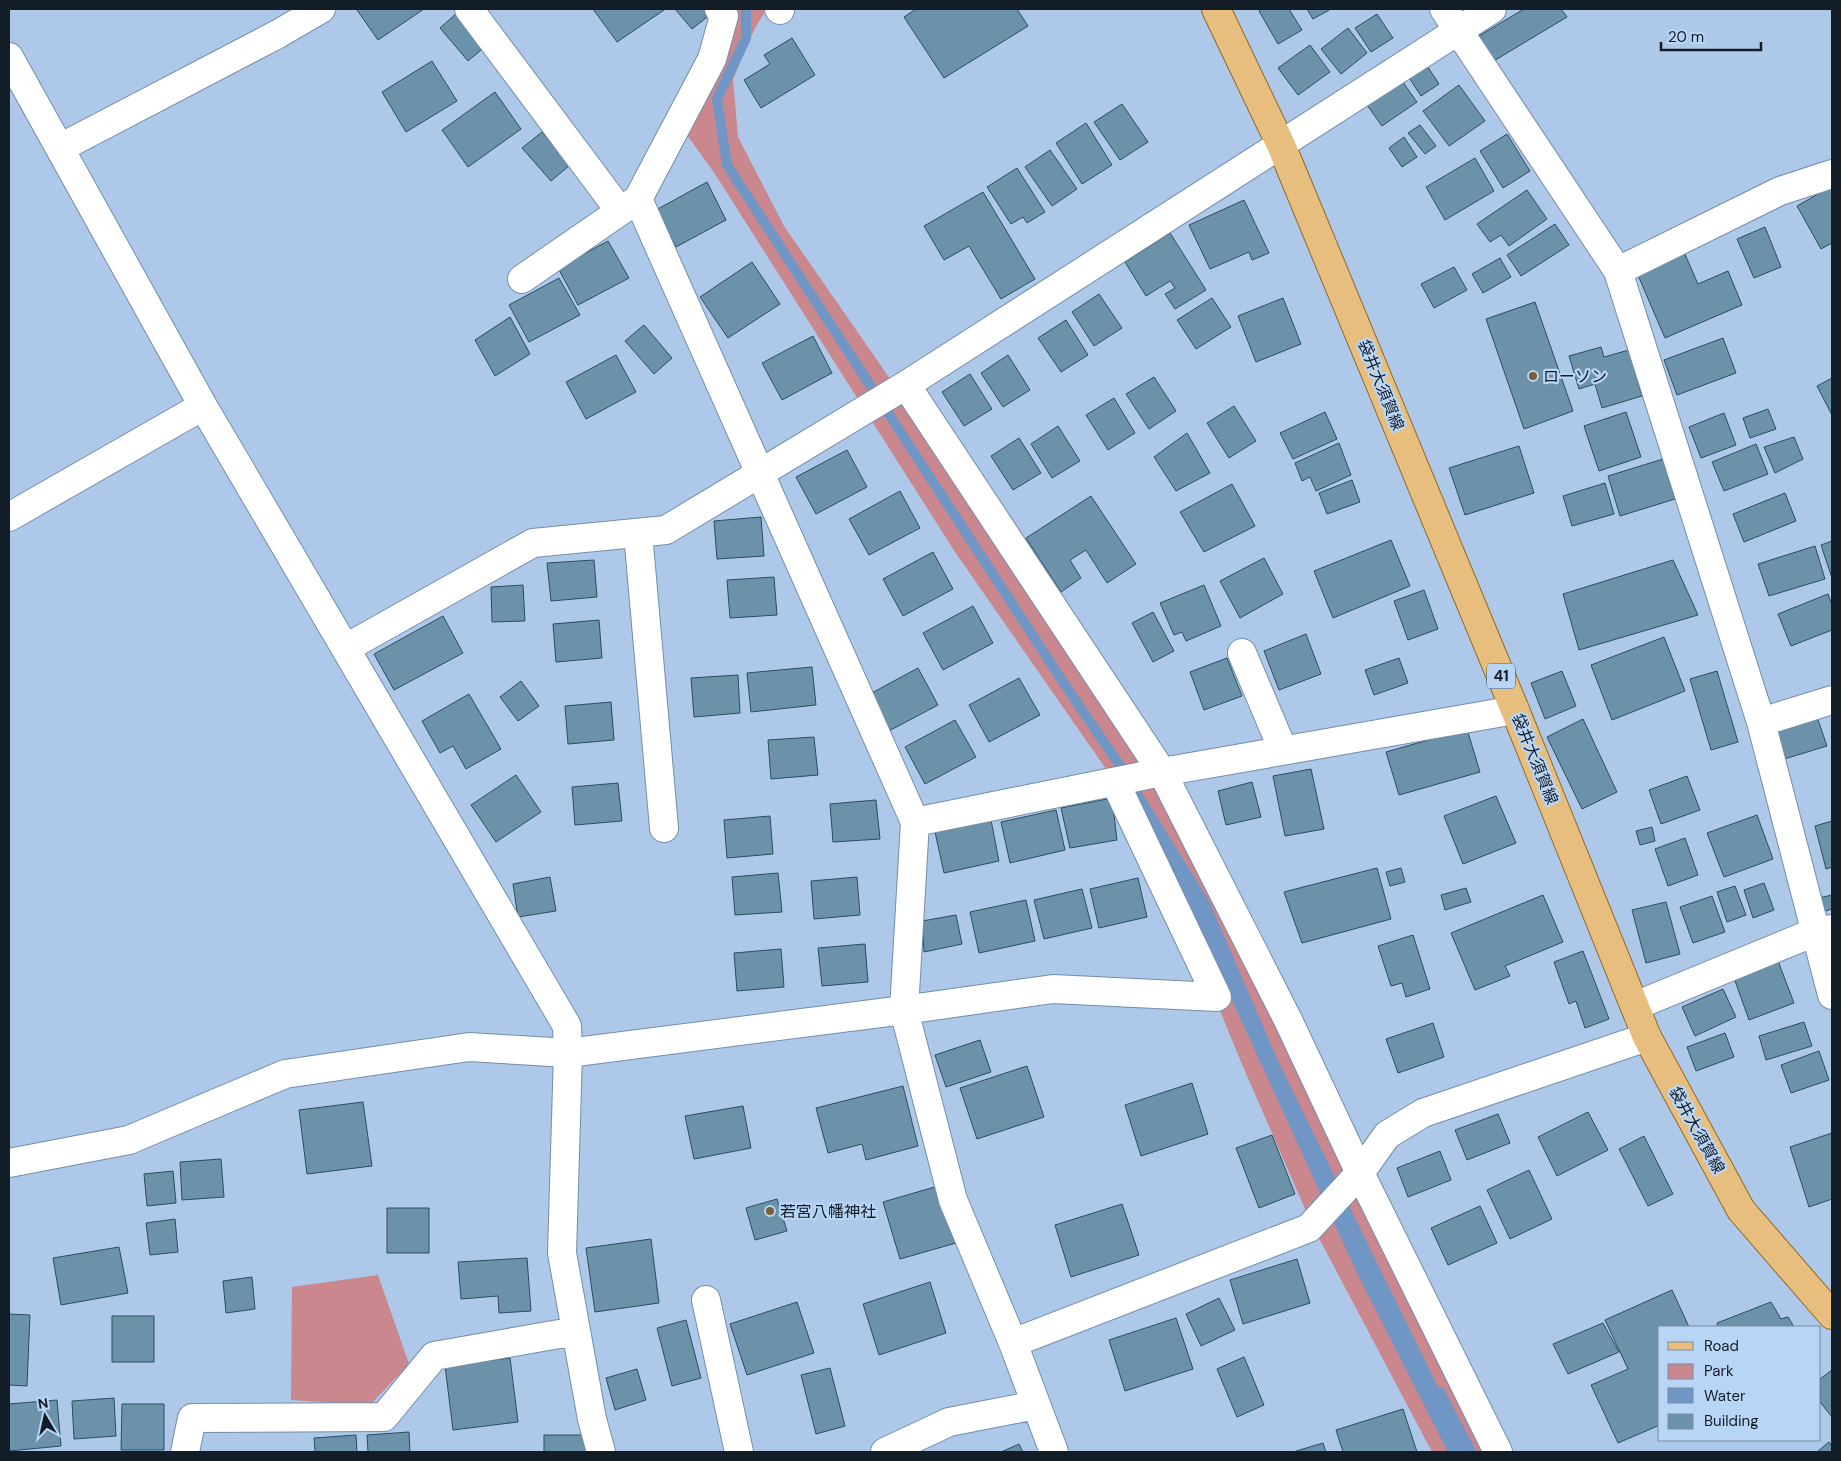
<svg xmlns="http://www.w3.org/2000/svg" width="1841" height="1461" font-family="'DM Sans','Noto Sans JP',sans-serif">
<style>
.green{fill:#ca878d}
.water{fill:#6f96c5}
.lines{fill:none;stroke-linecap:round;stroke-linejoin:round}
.stream{stroke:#6f96c5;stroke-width:10}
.building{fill:#6b92a8;stroke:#294e62}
.minor-casing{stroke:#748dac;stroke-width:30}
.major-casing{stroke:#926a27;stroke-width:30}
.minor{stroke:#fff;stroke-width:28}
.major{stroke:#e7be7d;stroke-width:28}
.poi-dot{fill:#7c5d32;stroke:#b9d5f5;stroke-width:2}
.labels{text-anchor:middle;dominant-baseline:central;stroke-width:4.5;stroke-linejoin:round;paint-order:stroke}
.shield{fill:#b9d5f5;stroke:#455466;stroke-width:1}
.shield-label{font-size:15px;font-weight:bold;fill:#131d28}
.poi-label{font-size:16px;fill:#131d28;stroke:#b9d5f5;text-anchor:start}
.street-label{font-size:16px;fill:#131d28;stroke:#b9d5f5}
</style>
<rect width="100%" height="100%" fill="#adc8e8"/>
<path class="green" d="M723,9H767L756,26L733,79L738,137L784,226L877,360L1011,558L1151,755L1490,1452H1432L1312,1225L1241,1062L1203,969L1115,782L955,552L715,174L687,135Z
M378,1275L409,1364L370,1405L291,1400L292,1287Z"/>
<path class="water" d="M1133,778L1209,901L1279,1063L1470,1452H1448L1357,1273L1197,924L1125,780Z"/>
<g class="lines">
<path class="stream" d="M746,9V38L717,99L727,165L1063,682L1127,776
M1440,1392L1471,1452"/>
</g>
<path class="building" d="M359,9H424L378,40L357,10Z
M593,9H663L664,10L617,42Z
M675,9H707L711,14L692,29Z
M916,9H1017L1028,26L944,78L904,17Z
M1262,9H1289L1302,30L1278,44L1259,11Z
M1307,9H1331L1313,19Z
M1524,9H1561L1567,17L1492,62L1477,37Z
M459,11L487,45L468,61L440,28Z
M1377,14L1393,38L1371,52L1355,28Z
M1348,28L1367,53L1341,74L1321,49Z
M792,38L815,75L761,108L744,80L770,64L764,55Z
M1310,45L1330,72L1298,95L1278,68Z
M432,61L457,101L406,132L382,92Z
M1424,61L1439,84L1421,96L1406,73Z
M1402,81L1417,102L1382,126L1367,105Z
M1459,85L1485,121L1449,146L1423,111Z
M495,92L521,129L468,167L442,130Z
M1122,104L1148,142L1120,160L1094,122Z
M1086,123L1112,165L1082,184L1056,143Z
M1420,125L1436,146L1425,154L1408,133Z
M542,132L570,165L551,181L522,148Z
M1507,134L1530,171L1503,188L1480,151Z
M1404,137L1417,157L1402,167L1389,148Z
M1050,150L1077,189L1052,206L1025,167Z
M1475,158L1494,191L1445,220L1426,187Z
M1017,168L1045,212L1027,223L1023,217L1011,224L987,187Z
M707,182L726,220L676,247L656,210Z
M1832,186V243L1821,249L1797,206Z
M1527,190L1547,219L1509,246L1501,235L1490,242L1477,224Z
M983,192L1035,279L1001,299L969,246L944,260L924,226Z
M1244,200L1269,253L1252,260L1249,252L1210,269L1189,225Z
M1555,224L1569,245L1521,276L1507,255Z
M1765,227L1781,267L1754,278L1737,239Z
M1170,233L1206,290L1175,309L1165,294L1175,288L1170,281L1146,296L1125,262Z
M608,241L629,278L578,305L558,268Z
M1684,252L1698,284L1728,271L1742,305L1665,338L1637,273Z
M1500,258L1511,277L1483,293L1472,274Z
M752,262L780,304L728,338L700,297Z
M1454,267L1467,290L1434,308L1421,284Z
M559,278L580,315L529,342L509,305Z
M1099,294L1122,328L1094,346L1072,312Z
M1212,298L1231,327L1196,349L1177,320Z
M1283,298L1301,344L1256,362L1238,316Z
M1535,302L1573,411L1524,429L1486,319Z
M510,317L530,354L495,376L475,340Z
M1066,320L1088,355L1061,372L1038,338Z
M644,325L672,358L654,374L625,341Z
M813,336L832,373L782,400L762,363Z
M1723,338L1736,373L1677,395L1664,360Z
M1601,347L1604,357L1629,350L1642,396L1602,408L1595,384L1579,389L1569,356Z
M616,355L636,392L586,419L566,382Z
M1008,355L1030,390L1003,407L981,373Z
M970,374L992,409L964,426L942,392Z
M1154,377L1176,411L1149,429L1126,394Z
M1832,378V415L1817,386Z
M1114,398L1135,433L1108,450L1086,415Z
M1234,406L1256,441L1229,458L1207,423Z
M1768,409L1776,429L1750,438L1743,418Z
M1325,412L1337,439L1293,459L1280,433Z
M1626,412L1641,457L1599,471L1584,426Z
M1724,413L1736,445L1701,458L1689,427Z
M1058,426L1080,461L1052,478L1031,444Z
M1187,433L1210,473L1176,491L1154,457Z
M1794,437L1803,459L1775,473L1764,447Z
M1019,438L1041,473L1013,490L991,456Z
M1339,443L1351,475L1316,491L1310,477L1302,481L1295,463Z
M1756,444L1768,474L1724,491L1712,462Z
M1519,446L1534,493L1465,515L1449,468Z
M847,450L867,487L816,514L796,477Z
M1663,459L1675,499L1620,516L1608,476Z
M1352,480L1360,502L1327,514L1319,493Z
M1605,483L1614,514L1572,526L1563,496Z
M1232,484L1255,526L1204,552L1180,512Z
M900,491L920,528L869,555L849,519Z
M1785,493L1796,521L1744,542L1733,514Z
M1091,496L1136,564L1107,583L1086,550L1070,560L1081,578L1061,592L1026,538Z
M761,517L764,556L717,559L714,521Z
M1391,540L1410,586L1333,618L1314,571Z
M1832,541V578L1821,545Z
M1815,546L1825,579L1769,596L1758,564Z
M933,552L953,589L903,616L883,579Z
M1264,558L1283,594L1240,618L1220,581Z
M594,560L597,597L551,601L547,563Z
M1673,560L1698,615L1579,650L1563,594Z
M774,577L777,615L730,618L727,580Z
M523,585L525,621L492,622L491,587Z
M1204,585L1221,626L1186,641L1182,632L1174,635L1160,603Z
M1424,590L1438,629L1408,640L1394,601Z
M1828,594L1832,605V630L1791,646L1778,614Z
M973,606L993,643L943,670L923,633Z
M1153,612L1174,651L1153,662L1132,623Z
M443,616L463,653L394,690L374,654Z
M599,620L602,658L556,662L553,624Z
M1306,634L1321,674L1279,690L1264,651Z
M1664,637L1685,691L1612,720L1591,665Z
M1227,658L1242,696L1204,710L1190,672Z
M1399,658L1408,683L1374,695L1365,670Z
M812,667L816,705L751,712L747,673Z
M918,668L938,705L887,732L868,695Z
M1562,671L1576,706L1545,719L1531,683Z
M1717,671L1738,742L1711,750L1690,679Z
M738,675L740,713L694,717L691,678Z
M1019,678L1040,715L989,742L969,705Z
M521,681L539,706L518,721L500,697Z
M469,694L501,749L466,769L453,746L440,753L422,721Z
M611,702L614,740L568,744L565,706Z
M1817,717L1827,746L1781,760L1772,731Z
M1583,719L1617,792L1582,809L1547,737Z
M955,720L976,757L925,784L905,747Z
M1467,729L1480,772L1399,795L1386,752Z
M814,737L818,775L771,779L768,740Z
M1311,769L1324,829L1285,836L1273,776Z
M516,775L541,812L496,842L471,805Z
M1687,776L1700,810L1661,824L1649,790Z
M1252,782L1261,817L1226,825L1218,791Z
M618,783L622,821L575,825L572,787Z
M1496,796L1516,843L1463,864L1444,816Z
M1112,798L1117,840L1070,848L1061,808Z
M876,800L880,839L833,842L830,804Z
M1056,810L1065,850L1010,863L1001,822Z
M1757,815L1773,859L1724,877L1707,833Z
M770,816L773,854L727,858L724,820Z
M991,820L999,861L944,873L935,832Z
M1832,821V867L1826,869L1815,826Z
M1652,827L1655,841L1640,845L1636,831Z
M1685,838L1698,875L1668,886L1655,849Z
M1377,868L1391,919L1302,943L1284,892Z
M1401,868L1405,882L1390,886L1386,872Z
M778,873L782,912L735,915L732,877Z
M550,877L556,911L518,917L513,884Z
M857,877L860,915L814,919L811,881Z
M1138,878L1147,917L1099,928L1090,889Z
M1764,883L1774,910L1753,918L1744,890Z
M1735,886L1746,915L1727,922L1717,892Z
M1466,888L1471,902L1445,910L1441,895Z
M1082,889L1092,928L1044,939L1034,900Z
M1543,895L1563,942L1505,966L1510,976L1475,990L1451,933Z
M1832,895V909L1822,912L1819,898Z
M1712,896L1725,932L1693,943L1680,907Z
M1026,900L1035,941L979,953L970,912Z
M1666,902L1680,954L1646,963L1632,910Z
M956,915L962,944L924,952L922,921Z
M1413,935L1430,989L1406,997L1402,983L1391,986L1378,946Z
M865,944L868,982L822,986L818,948Z
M781,949L784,987L737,991L734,953Z
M1583,951L1609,1019L1585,1028L1576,1001L1569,1004L1554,962Z
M1778,961L1794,1003L1749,1020L1734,978Z
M1723,989L1736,1017L1695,1036L1682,1007Z
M1804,1022L1812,1046L1766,1060L1759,1036Z
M1433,1023L1444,1057L1398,1073L1386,1039Z
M1725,1033L1734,1057L1696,1071L1687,1047Z
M980,1040L991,1072L946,1087L935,1055Z
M1819,1051L1829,1080L1791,1093L1781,1065Z
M1027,1066L1044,1117L977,1139L960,1088Z
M1192,1083L1208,1134L1141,1156L1125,1105Z
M903,1086L918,1146L866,1160L862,1144L828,1153L816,1108Z
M363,1102L372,1166L307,1174L299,1110Z
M743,1106L751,1148L694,1159L685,1116Z
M1588,1112L1608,1150L1557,1176L1538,1137Z
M1498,1114L1510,1143L1467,1160L1455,1130Z
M1832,1133V1199L1809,1207L1790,1147Z
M1272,1135L1295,1194L1259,1208L1236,1148Z
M1644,1136L1673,1194L1648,1206L1619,1149Z
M1440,1151L1451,1180L1408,1197L1397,1168Z
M221,1159L224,1197L182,1200L180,1162Z
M1529,1170L1552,1219L1510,1239L1487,1190Z
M173,1171L176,1203L147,1206L144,1174Z
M938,1186L956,1243L900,1259L883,1202Z
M777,1199L787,1231L755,1240L746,1208Z
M1122,1204L1139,1255L1071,1277L1055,1225Z
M1480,1206L1497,1243L1448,1265L1431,1228Z
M387,1208H429V1253H387Z
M175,1219L178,1252L150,1255L146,1223Z
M651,1239L659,1303L595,1312L586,1248Z
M119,1247L128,1293L61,1305L53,1258Z
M527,1258L531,1311L499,1313L498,1296L461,1299L458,1262Z
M1297,1259L1310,1303L1243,1324L1230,1280Z
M252,1277L255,1309L226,1313L223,1281Z
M930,1282L946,1333L879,1355L863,1304Z
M1672,1290L1689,1327H1660V1425L1618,1443L1591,1385L1628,1369L1605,1320Z
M1219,1298L1235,1330L1201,1346L1186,1314Z
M797,1302L814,1353L747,1375L730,1324Z
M1771,1302L1781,1319L1788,1317L1794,1327H1718L1717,1323Z
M9,1314L30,1315L27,1386L9,1385Z
M112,1316H154V1362H112Z
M1176,1318L1193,1369L1125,1391L1109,1340Z
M686,1320L701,1378L672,1386L657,1328Z
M1603,1323L1619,1352L1568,1374L1553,1344Z
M1244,1357L1264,1405L1237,1417L1217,1369Z
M510,1358L518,1422L453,1430L445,1366Z
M830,1368L845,1426L816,1434L801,1375Z
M637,1369L646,1400L615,1410L606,1378Z
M1832,1370V1417L1820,1402V1379Z
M114,1398L116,1436L74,1439L72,1401Z
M57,1400L61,1446L9,1451V1404Z
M122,1404H164V1450H121Z
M1403,1409L1417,1452H1343L1336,1430Z
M409,1432L410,1452H368L367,1435Z
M356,1435L357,1452H315L314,1438Z
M544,1435H587V1452H544Z
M1829,1442L1832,1447V1452H1817Z
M1323,1443L1326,1452H1293Z
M1019,1444L1023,1452H1001Z"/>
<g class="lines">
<defs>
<path id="minor" d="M469,9L620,211
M779,9L780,10
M1444,9L1618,271L1761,722L1832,995
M9,57L203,406L567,1026L568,1053L562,1253L592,1419L601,1452
M60,148L278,34L321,9
M638,199L712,59L724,16L719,9
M1618,271L1780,191L1832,174
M522,279L638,199L915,822L904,1010L953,1200L1013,1343
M906,385L1162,772L1288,1020L1360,1173L1498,1452
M9,517L203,406
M638,533L664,828
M346,648L533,543L666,530L906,385L1492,9
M1242,653L1283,750
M1761,722L1832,700
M915,822L1162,772L1515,710
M1635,1006L1815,932L1832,929
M9,1163L129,1140L285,1074L469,1047L568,1053L904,1010L1053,989L1217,997L1115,782
M706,1300L739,1452
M185,1452L192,1418L384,1417L434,1356L576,1331
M885,1452L949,1422L1036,1405
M1054,1452L1013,1343L1309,1228L1360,1173L1387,1135L1423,1113L1647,1037"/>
<path id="major" d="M1216,9L1281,145L1515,710L1647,1037L1741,1210L1832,1315"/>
</defs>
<use href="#minor" class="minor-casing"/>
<use href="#major" class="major-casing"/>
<use href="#minor" class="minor"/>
<use href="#major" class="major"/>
</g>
<g class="poi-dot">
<circle cx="1533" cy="376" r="5"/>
<circle cx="770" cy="1211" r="5"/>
</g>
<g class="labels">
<rect class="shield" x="1487" y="663.5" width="28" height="25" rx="4"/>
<g class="shield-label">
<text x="1501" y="676">41</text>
</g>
<g class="poi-label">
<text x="1543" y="376">ローソン</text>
<text x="780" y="1211">若宮八幡神社</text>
</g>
<g class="street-label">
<text transform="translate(1381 385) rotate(68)">袋井大須賀線</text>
<text transform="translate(1535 759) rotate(68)">袋井大須賀線</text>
<text transform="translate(1697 1130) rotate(61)">袋井大須賀線</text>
</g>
</g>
<rect width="1841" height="1461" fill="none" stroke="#131d28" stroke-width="20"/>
<rect x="1658" y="1326" width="162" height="115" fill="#b9d5f5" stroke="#778ba3"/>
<rect x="1668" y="1342" width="25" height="8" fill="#e7be7d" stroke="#778ba3"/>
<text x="1704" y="1351" font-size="15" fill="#131d28">Road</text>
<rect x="1668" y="1364" width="25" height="15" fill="#ca878d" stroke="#778ba3"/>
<text x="1704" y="1376" font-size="15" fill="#131d28">Park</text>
<rect x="1668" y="1388" width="25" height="15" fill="#6f96c5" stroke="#778ba3"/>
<text x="1704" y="1401" font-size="15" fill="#131d28">Water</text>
<rect x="1668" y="1414" width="25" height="15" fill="#6b92a8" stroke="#778ba3"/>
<text x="1704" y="1426" font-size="15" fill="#131d28">Building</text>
<g transform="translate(45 1416) rotate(351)" stroke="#b9d5f5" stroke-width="4" paint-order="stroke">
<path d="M0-4L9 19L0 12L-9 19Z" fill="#131d28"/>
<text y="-8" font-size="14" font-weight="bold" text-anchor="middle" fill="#131d28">N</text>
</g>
<path d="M1661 42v8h100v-8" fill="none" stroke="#131d28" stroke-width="2.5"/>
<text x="1668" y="42" font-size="15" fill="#131d28" stroke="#b9d5f5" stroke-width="4" paint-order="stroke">20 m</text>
</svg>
